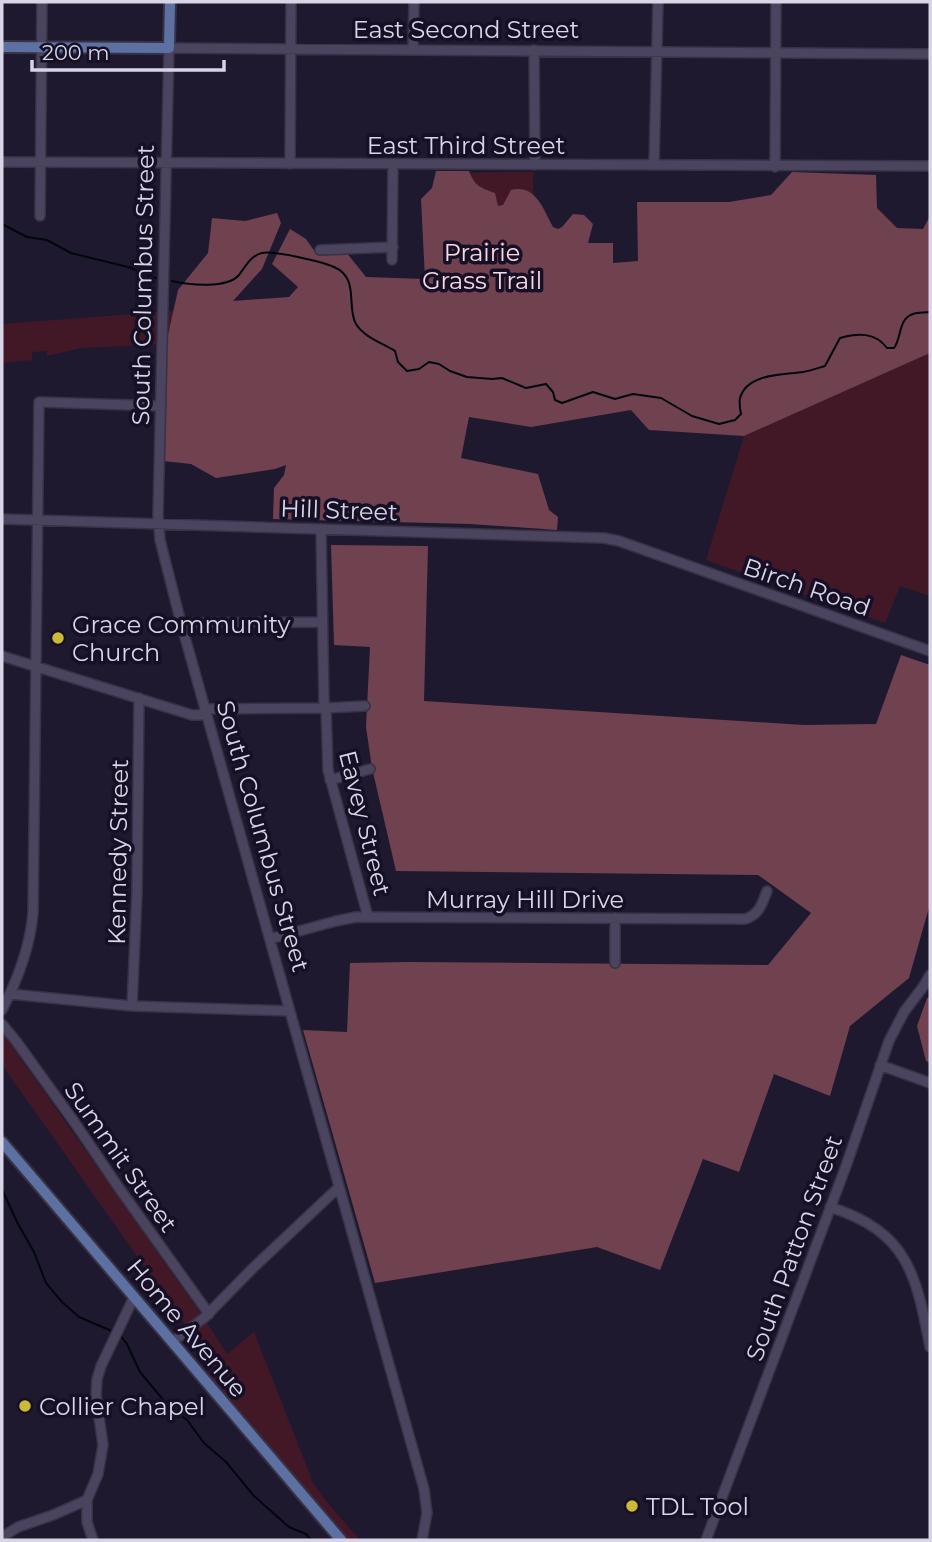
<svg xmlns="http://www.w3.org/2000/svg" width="932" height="1542" font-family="Montserrat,sans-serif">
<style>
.green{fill:#421827}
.forest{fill:#70414f}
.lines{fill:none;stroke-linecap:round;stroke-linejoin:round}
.stream{stroke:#00070d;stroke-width:2}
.minor-casing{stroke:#373245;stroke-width:12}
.major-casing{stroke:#373245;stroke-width:14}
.minor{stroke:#4a445f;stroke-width:9}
.major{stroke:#5c70a2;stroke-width:10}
.poi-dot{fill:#cdb938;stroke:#161026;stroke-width:2.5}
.labels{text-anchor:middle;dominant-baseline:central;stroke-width:7;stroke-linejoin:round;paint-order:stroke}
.street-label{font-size:24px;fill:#d8d5e6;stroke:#161026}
.park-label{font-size:24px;fill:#fad8e1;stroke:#161026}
.poi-label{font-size:24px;fill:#d8d5e6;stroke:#161026;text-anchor:start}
</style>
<rect width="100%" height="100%" fill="#1f1930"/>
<path class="green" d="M533,172V279L166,344L81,348L47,356V351L32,352V360L2,363V324L174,311L431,289L437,173Z
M930,353V596L900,586L885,623L706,560L744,436Z
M2,1032L205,1320L227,1354L254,1332L312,1480L311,1481L331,1507L360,1540H341L202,1377L214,1367L190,1331L2,1065Z"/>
<path class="forest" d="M436,171H469C475,186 479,187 495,193L498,206L503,205L511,190C536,184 543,209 553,227L558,229L562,227L573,214L584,215L593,224L588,243H613V263L638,261L637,202H729L771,195L792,172L876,175L877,208L897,228L923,229L930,216V353L744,436L649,430L631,410L531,427L469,417L461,458L538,474L549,510L558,517L557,530L470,524L273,519L274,488L284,475L286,465L275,469L216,478L191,464L163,461L166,344L178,290L208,253L212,218L245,221L277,213L281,223L262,269L233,301L289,297L298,287L272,264L290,229L306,239L315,252H346L366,277L425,279L421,199L432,188Z
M331,545L428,546L424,701L804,725L876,724L901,655L930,665V904L909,978L850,1026L830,1096L774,1074L739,1172L703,1159L660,1270L597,1247L375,1283L303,1030L347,1032L350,963L408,962L768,965L811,913L758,875L396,871L372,768L366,727L370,647L334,645Z
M930,997V1063L926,1061L917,1026L927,998Z"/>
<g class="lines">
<path class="stream" d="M2,224L27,237L47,240L71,253L128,267L156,278
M172,281C189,285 227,289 239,275C246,266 250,256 262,253C273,250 323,262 334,267C360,278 346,307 356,324C364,337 382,343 395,351L398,362L407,371L419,369L429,362L439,364L450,371L467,377L492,379L502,378L526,388L546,384L553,392L555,400L562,403L593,392L615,399L633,394L661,398L692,416L719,424L735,420L741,414C740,409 739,403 740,398C747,373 784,375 803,372C810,371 818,368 825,366L840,338C858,333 875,332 887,348H894C902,337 898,319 913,314C918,312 925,313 930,312
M2,1189L17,1222L34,1252L46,1283L62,1302L79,1317L114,1332
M119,1334L127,1344L140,1372L170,1408L187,1420L204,1443L226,1462L254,1496L289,1527L306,1534L311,1540"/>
<defs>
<path id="minor" d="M413,50L414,2
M534,50L535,165
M2,162L930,166
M290,164L291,2
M654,165L658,2
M775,167L776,2
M40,216L42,2
M320,250L393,247
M392,260L393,165
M2,519L604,538L619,541L930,651
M321,529L324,702L326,708L328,770L368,917
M181,623L322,622
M2,656L192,715H200L207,711
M206,709L326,708L365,706
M330,780L370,769
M615,918V963
M270,939L336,921L356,917L745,919C759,915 762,904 767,891
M10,994L132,1006L290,1011
M132,1006L137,893L139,698
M2,1010C18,979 30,948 33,913L39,402L161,406
M2,1024L16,1041L75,1123L119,1188L209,1314
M880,1065L930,1083
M830,1207C908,1232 916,1274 930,1347
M172,1342L204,1318L253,1268L339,1187
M2,1537L18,1527L53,1515L87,1500
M93,1540L87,1522V1500L98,1474L103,1445L96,1396L97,1379L101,1366L134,1297
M422,1540L427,1513L424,1489L181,623L160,540L158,515L169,48L930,54
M706,1540L846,1166L889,1041L904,1012L923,987L930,975"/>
<path id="major" d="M2,47L169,48L170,2
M2,1142L341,1540"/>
</defs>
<use href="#minor" class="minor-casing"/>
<use href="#major" class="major-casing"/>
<use href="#minor" class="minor"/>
<use href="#major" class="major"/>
</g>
<g class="poi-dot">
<circle cx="58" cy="638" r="7"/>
<circle cx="25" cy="1406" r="7"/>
<circle cx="632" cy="1506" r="7"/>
</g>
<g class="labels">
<g class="street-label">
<text x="466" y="29">East Second Street</text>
<text x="466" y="145">East Third Street</text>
<text transform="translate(143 285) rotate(-89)">South Columbus Street</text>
<text transform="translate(339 510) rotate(2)">Hill Street</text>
<text transform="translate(807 587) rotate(19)">Birch Road</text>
<text transform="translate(365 823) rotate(76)">Eavey Street</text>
<text transform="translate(263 836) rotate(74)">South Columbus Street</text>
<text transform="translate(118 852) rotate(-89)">Kennedy Street</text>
<text x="525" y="899">Murray Hill Drive</text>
<text transform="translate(121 1157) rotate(55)">Summit Street</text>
<text transform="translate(794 1248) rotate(-70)">South Patton Street</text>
<text transform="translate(187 1328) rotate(50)">Home Avenue</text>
</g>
<g class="park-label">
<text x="482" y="252">Prairie<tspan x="482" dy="28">Grass Trail</tspan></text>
</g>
<g class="poi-label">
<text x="72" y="624">Grace Community<tspan x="72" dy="28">Church</tspan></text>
<text x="39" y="1406">Collier Chapel</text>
<text x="646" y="1506">TDL Tool</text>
</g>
</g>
<rect width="932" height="1542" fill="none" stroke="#d8d5e6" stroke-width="7"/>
<path d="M32 60v10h192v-10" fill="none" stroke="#d8d5e6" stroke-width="3.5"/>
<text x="42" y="60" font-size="21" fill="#d8d5e6" stroke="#161026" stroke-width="5" paint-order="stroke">200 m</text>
</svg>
